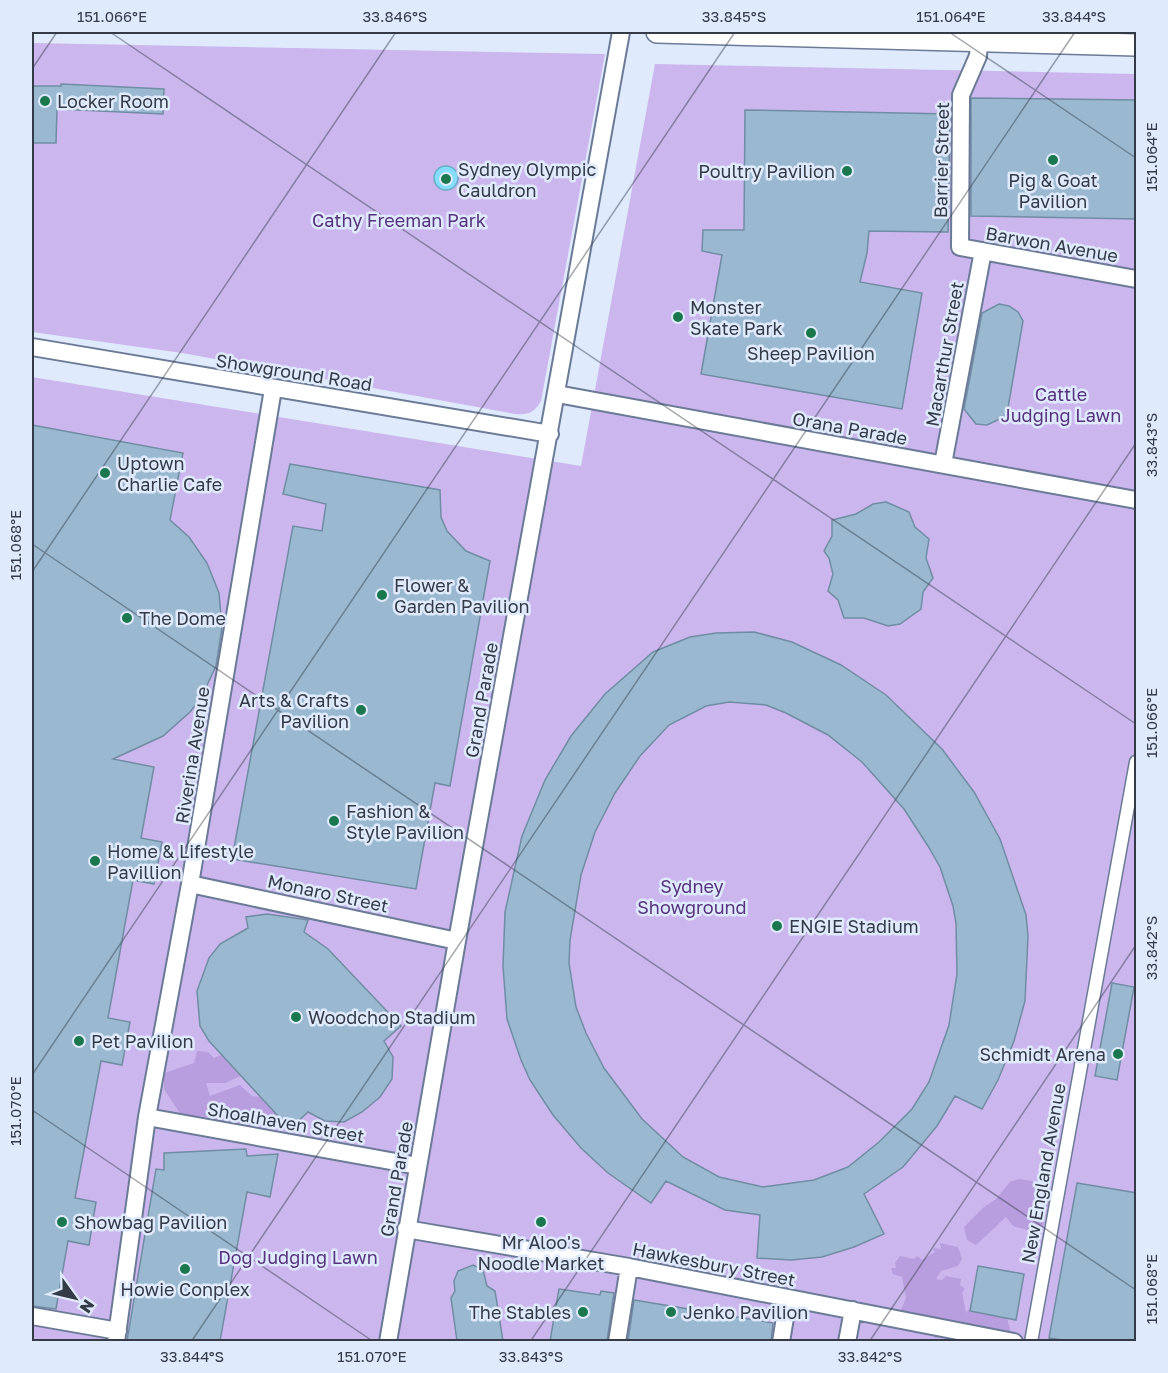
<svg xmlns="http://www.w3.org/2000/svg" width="1168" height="1373" font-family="'Golos Text',sans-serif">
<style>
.green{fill:#ccb6ee}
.forest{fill:#b89ede}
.water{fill:#84ddf9;stroke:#6cacc4;stroke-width:1.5}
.building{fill:#9ab9d0;stroke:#708da3;stroke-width:1.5;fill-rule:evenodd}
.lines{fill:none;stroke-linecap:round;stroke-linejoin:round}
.pedestrian-casing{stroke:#6b7b97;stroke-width:15}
.minor-casing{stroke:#6b7b97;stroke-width:20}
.tertiary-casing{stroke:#6b7b97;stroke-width:24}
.pedestrian{stroke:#fff;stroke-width:12}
.minor{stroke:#fff;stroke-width:16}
.tertiary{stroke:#fff;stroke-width:21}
.ticks{fill:none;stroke:#343b47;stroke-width:1.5;stroke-opacity:0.45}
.poi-dot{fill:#1b774d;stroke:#dfeafd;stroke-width:2}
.labels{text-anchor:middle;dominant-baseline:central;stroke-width:5;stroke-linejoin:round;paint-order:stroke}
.poi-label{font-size:18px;fill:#343b47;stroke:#dfeafd;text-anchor:start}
.street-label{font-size:18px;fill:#343b47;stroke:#dfeafd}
.park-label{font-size:18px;fill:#55337e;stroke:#dfeafd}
.neatline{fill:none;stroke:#343b47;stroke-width:2}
.ticks-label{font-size:15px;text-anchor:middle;fill:#343b47}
</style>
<rect width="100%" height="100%" fill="#dfeafd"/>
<path class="green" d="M32,43L605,54L541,401C534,413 528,415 515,414L182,353L32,332Z
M655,64L1136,74V1341H32V377L581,466Z"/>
<path class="forest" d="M197,1051L208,1052L214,1058L221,1055L240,1076L226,1083H206L210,1096L240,1085L252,1096L260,1097L278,1116L263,1129L252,1133L238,1124L232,1127L214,1125L210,1117L181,1115L164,1089V1073L194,1063Z
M1019,1179L1032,1181L1039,1188L1043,1185L1051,1194L1041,1234L1013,1226L1006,1217L976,1245L967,1240L964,1227L984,1207L996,1199L1010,1182Z
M940,1243L958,1247L962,1259L958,1266L941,1271L936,1279L942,1280L946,1276L961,1279L960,1285L965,1289L962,1292L966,1313L970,1308L981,1305L1007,1318L1012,1337L967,1332L965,1322H958L948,1337L935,1338L929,1330L900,1312L906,1298L902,1277L893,1274L891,1268H896L895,1263L900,1256L914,1259L917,1256L922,1260L935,1252L933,1248L941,1249Z"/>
<path class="water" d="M434 178a12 12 0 1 1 24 0a12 12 0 1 1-24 0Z"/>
<path class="building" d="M61,84L164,89L163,114L57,109L56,143H32V86H61Z
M971,98L1137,100V219L971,216Z
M745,110L950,114L948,232L869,231L867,253L860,282L922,293L902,409L701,374L722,255L702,251L703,230H744Z
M999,304L1009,306L1018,312L1023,321L1008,408L1004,417L987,425L976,424L964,409L982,313Z
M32,425L183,453L170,520L189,537L207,563L219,593L222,627L216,666L201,698L190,712L163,736L113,759L154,767L141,838L162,842L154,884L133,880L108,1018L130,1022L122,1065L101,1061L75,1198L96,1202L89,1245L68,1241L56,1309L32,1306Z
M290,464L440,490L441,517L447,531L466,551L490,561L450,786L435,783L416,889L232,859L293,526L322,531L326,504L283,494Z
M886,502L909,512L915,527L929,539L926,558L933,578L923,592L921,609L900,624L888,626L864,618H844L838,600L828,591L833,574L829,558L824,551L832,536V520L856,514L873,504Z
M754,632L792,642L841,665L886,695L942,749L974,792L1000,839L1026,915L1028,936L1025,1001L1014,1041L998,1080L982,1109L955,1096L937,1126L903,1167L864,1194L884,1234L854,1247L822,1257L791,1260L757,1258L760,1215L725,1210L666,1181L651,1203L608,1173L581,1148L553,1115L530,1080L521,1060L507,1019L503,966L505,912L522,836L545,780L571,736L605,694L653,652L690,637L716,633ZM729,702L766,705L786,713L828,735L862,762L904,809L928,846L940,867L953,906L956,923L957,974L949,1025L929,1082L912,1109L879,1142L848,1167L814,1180L763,1187L719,1177L683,1157L642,1119L604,1068L586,1033L576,1007L569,963L570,940L581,875L595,832L615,793L640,756L669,725L706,706Z
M267,914L308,920L304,932L328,949L401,1026L384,1041L393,1057L392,1079L380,1097L362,1112L344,1122L325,1121L308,1112L290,1129L209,1041L200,1026L197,991L209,958L220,944L248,928L246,917Z
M1112,983L1134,987L1117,1080L1095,1076Z
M246,1149L247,1156L278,1154L270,1197L247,1192L220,1341H127L156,1169L164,1170V1153Z
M1077,1183L1137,1193V1341H1070L1049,1338Z
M473,1265L483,1270L487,1286L495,1291L503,1341H457L451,1298L455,1291L454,1281L458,1271Z
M978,1266L1024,1274L1016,1320L970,1311Z
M559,1289L600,1295L601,1291L614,1293L607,1341H550Z
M634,1300L773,1323L771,1341H628Z"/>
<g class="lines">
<defs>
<path id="pedestrian" d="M1031,1342L1136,762"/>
<path id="minor" d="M979,42L978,56L961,95L960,247L1136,279
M32,347L550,434
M557,394L1136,500
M943,464L983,251
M190,884L457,941
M147,1117L418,1166
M406,1229L629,1267L1014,1342
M32,1316L118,1331
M116,1342L147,1117L190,884L273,389
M388,1342L457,941L621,32
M617,1342L629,1267
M781,1342L788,1299
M847,1342L853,1310"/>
<path id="tertiary" d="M657,32L1136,45"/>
</defs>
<use href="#pedestrian" class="pedestrian-casing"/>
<use href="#minor" class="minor-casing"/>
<use href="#tertiary" class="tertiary-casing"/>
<use href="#pedestrian" class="pedestrian"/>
<use href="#minor" class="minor"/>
<use href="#tertiary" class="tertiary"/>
</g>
<path class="ticks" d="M110,32L1136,724M949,32L1136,158M32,69L57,32M32,544L1136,1290M32,572L396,32M32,1075L735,32M32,1110L374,1342M191,1342L1075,32M530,1342L1136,443M869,1342L1136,945"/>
<g class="poi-dot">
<circle cx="45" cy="101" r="6"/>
<circle cx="1053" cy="160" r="6"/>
<circle cx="847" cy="171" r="6"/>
<circle cx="446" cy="179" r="6"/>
<circle cx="678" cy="317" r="6"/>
<circle cx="811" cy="333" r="6"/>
<circle cx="105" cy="473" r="6"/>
<circle cx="382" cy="595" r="6"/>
<circle cx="127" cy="618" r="6"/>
<circle cx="361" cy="710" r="6"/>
<circle cx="334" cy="821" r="6"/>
<circle cx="95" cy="861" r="6"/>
<circle cx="777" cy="926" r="6"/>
<circle cx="296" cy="1017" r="6"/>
<circle cx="79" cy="1041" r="6"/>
<circle cx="1118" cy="1054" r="6"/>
<circle cx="62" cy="1222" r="6"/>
<circle cx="541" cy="1222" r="6"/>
<circle cx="185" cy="1269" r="6"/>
<circle cx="583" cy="1312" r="6"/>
<circle cx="671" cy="1312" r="6"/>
</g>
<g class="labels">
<g class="poi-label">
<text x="57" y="101">Locker Room</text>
<text x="458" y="169">Sydney Olympic<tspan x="458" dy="21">Cauldron</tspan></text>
<text x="835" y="171" text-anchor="end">Poultry Pavilion</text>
<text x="1053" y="180" text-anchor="middle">Pig &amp; Goat<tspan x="1053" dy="21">Pavilion</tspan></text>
<text x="690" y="307">Monster<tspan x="690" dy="21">Skate Park</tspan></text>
<text x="811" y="353" text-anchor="middle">Sheep Pavilion</text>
<text x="117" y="463">Uptown<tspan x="117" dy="21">Charlie Cafe</tspan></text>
<text x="394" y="585">Flower &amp;<tspan x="394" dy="21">Garden Pavilion</tspan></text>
<text x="139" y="618">The Dome</text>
<text x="349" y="700" text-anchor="end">Arts &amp; Crafts<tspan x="349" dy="21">Pavilion</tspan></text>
<text x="346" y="811">Fashion &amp;<tspan x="346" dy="21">Style Pavilion</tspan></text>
<text x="107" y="851">Home &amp; Lifestyle<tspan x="107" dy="21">Pavillion</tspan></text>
<text x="789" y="926">ENGIE Stadium</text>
<text x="308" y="1017">Woodchop Stadium</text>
<text x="91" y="1041">Pet Pavilion</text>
<text x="1106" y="1054" text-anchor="end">Schmidt Arena</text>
<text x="74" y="1222">Showbag Pavilion</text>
<text x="541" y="1242" text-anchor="middle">Mr Aloo's<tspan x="541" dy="21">Noodle Market</tspan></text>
<text x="185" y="1289" text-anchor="middle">Howie Conplex</text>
<text x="571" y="1312" text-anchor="end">The Stables</text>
<text x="683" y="1312">Jenko Pavilion</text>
</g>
<g class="street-label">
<text transform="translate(941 160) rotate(-89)">Barrier Street</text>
<text transform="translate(1052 244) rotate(10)">Barwon Avenue</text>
<text transform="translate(944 354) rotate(-80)">Macarthur Street</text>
<text transform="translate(294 372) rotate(9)">Showground Road</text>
<text transform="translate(850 428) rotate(10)">Orana Parade</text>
<text transform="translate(481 700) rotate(-80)">Grand Parade</text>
<text transform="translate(192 755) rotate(-81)">Riverina Avenue</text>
<text transform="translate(328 893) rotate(12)">Monaro Street</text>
<text transform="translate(286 1122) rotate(10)">Shoalhaven Street</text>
<text transform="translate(1043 1173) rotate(-80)">New England Avenue</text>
<text transform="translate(396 1179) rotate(-80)">Grand Parade</text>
<text transform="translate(714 1264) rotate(11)">Hawkesbury Street</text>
</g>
<g class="park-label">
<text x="399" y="220">Cathy Freeman Park</text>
<text x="1061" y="394">Cattle<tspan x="1061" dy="21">Judging Lawn</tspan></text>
<text x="692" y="886">Sydney<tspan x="692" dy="21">Showground</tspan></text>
<text x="298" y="1257">Dog Judging Lawn</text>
</g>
</g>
<rect width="1168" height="1373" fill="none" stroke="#dfeafd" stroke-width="66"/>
<g transform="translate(75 1298) rotate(124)" stroke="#dfeafd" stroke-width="4.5" paint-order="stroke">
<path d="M0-4.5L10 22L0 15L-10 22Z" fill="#343b47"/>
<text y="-9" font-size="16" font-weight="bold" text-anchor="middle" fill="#343b47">N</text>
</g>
<rect x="33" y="33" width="1102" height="1307" class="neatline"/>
<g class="ticks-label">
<text x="112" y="22">151.066°E</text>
<text x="395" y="22">33.846°S</text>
<text x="734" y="22">33.845°S</text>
<text x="951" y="22">151.064°E</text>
<text x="1074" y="22">33.844°S</text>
<text transform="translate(1152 157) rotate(-90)" y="5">151.064°E</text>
<text transform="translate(1152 445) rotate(-90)" y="5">33.843°S</text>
<text transform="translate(16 545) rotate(-90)" y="5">151.068°E</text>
<text transform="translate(1152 723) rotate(-90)" y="5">151.066°E</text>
<text transform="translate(1152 948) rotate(-90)" y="5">33.842°S</text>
<text transform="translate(16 1111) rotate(-90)" y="5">151.070°E</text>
<text transform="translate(1152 1289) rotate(-90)" y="5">151.068°E</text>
<text x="192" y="1362">33.844°S</text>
<text x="372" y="1362">151.070°E</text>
<text x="531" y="1362">33.843°S</text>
<text x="870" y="1362">33.842°S</text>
</g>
</svg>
